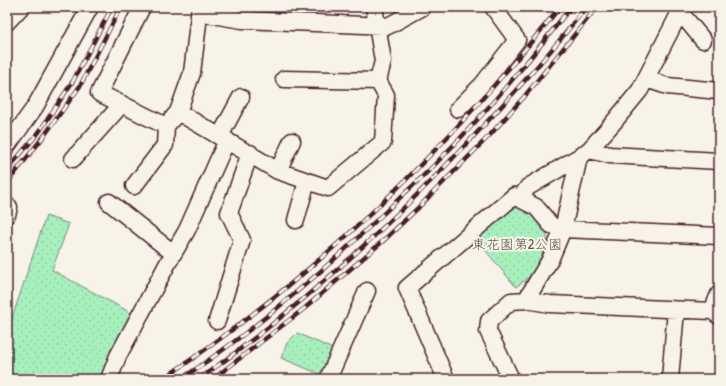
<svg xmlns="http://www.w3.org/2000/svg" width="726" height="386" font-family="'Patrick Hand','Klee One',sans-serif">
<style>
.park{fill:url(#park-dots);stroke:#788874}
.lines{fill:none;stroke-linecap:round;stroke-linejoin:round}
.minor-casing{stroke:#4a1f2b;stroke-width:19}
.minor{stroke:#f7f3e8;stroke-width:16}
.rail-casing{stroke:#4a1f2b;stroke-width:4.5}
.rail{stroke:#f7f3e8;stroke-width:3;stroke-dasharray:9;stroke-linecap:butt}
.labels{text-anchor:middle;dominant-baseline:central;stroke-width:4;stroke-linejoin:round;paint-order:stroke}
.park-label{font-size:14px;fill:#615350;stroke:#f7f3e8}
</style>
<defs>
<pattern id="park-dots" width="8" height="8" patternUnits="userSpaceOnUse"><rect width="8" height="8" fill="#a7f0bd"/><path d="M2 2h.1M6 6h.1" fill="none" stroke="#91cda3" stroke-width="1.8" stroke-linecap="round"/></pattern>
</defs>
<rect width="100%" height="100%" fill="#f7f3e8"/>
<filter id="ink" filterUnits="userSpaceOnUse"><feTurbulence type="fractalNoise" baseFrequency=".025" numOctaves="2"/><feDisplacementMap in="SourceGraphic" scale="8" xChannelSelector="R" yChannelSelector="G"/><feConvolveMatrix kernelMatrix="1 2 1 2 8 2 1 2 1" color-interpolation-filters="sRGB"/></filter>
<g filter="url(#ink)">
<path class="park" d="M515,206L533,210L547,226V254L539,270L516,287L475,238Z
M46,216L69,224L52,270L135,315L104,379H7V333Z
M297,333L333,349L322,375L281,358L287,343Z"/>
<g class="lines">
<defs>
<path id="minor" d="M142,7L99,93L166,126
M680,12L703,40
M200,13L242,20L388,26L423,7
M7,22L21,7
M284,79L378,81
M646,79L667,86L719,91
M458,109L482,85L517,40L493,7
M178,112L278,171L328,188L383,142L386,95L378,81L383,61L374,7
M220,136L241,97
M7,146L35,107L90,7
M589,150L610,155L719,161
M73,159L122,104
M278,171L292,141
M134,186L165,145L166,126L178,112L192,73L200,7
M520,199L536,207L551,225L563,229L719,236
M109,202L173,253
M7,215L9,207
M296,220L307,181
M526,300L550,304L712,311L719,316
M712,311L719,294
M217,321L242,240L229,213L250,153
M109,379L118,356L169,261L187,230L227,140
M328,379L367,291
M446,379L407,288L514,196L520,199L528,187L579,157L589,150L613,123L640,90L680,12V7
M511,379L488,331L489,321L511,301L526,300L550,260L563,229L579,157
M670,379L676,310"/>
</defs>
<use href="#minor" class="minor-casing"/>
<use href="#minor" class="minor"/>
<defs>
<path id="rail" d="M7,170L39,132L73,81L112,7
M7,183L44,136L80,86L121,7
M163,379C262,312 353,236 435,150C479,105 520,56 560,7
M181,379C263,325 336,260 406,192C418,181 430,170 441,158C488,111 530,59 571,7
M199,379C299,309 390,226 473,137C512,95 551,53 586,7
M213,379L305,308L383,241L419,207L490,135L524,97L597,7"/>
</defs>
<use href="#rail" class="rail-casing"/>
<use href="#rail" class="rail"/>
</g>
</g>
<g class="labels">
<g class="park-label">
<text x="517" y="243">東花園第2公園</text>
</g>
</g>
<rect width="726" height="386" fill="none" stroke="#f7f3e8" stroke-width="24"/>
<rect x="12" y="12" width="702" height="362" fill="none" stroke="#4a1f2b" stroke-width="1.5" filter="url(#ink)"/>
</svg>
